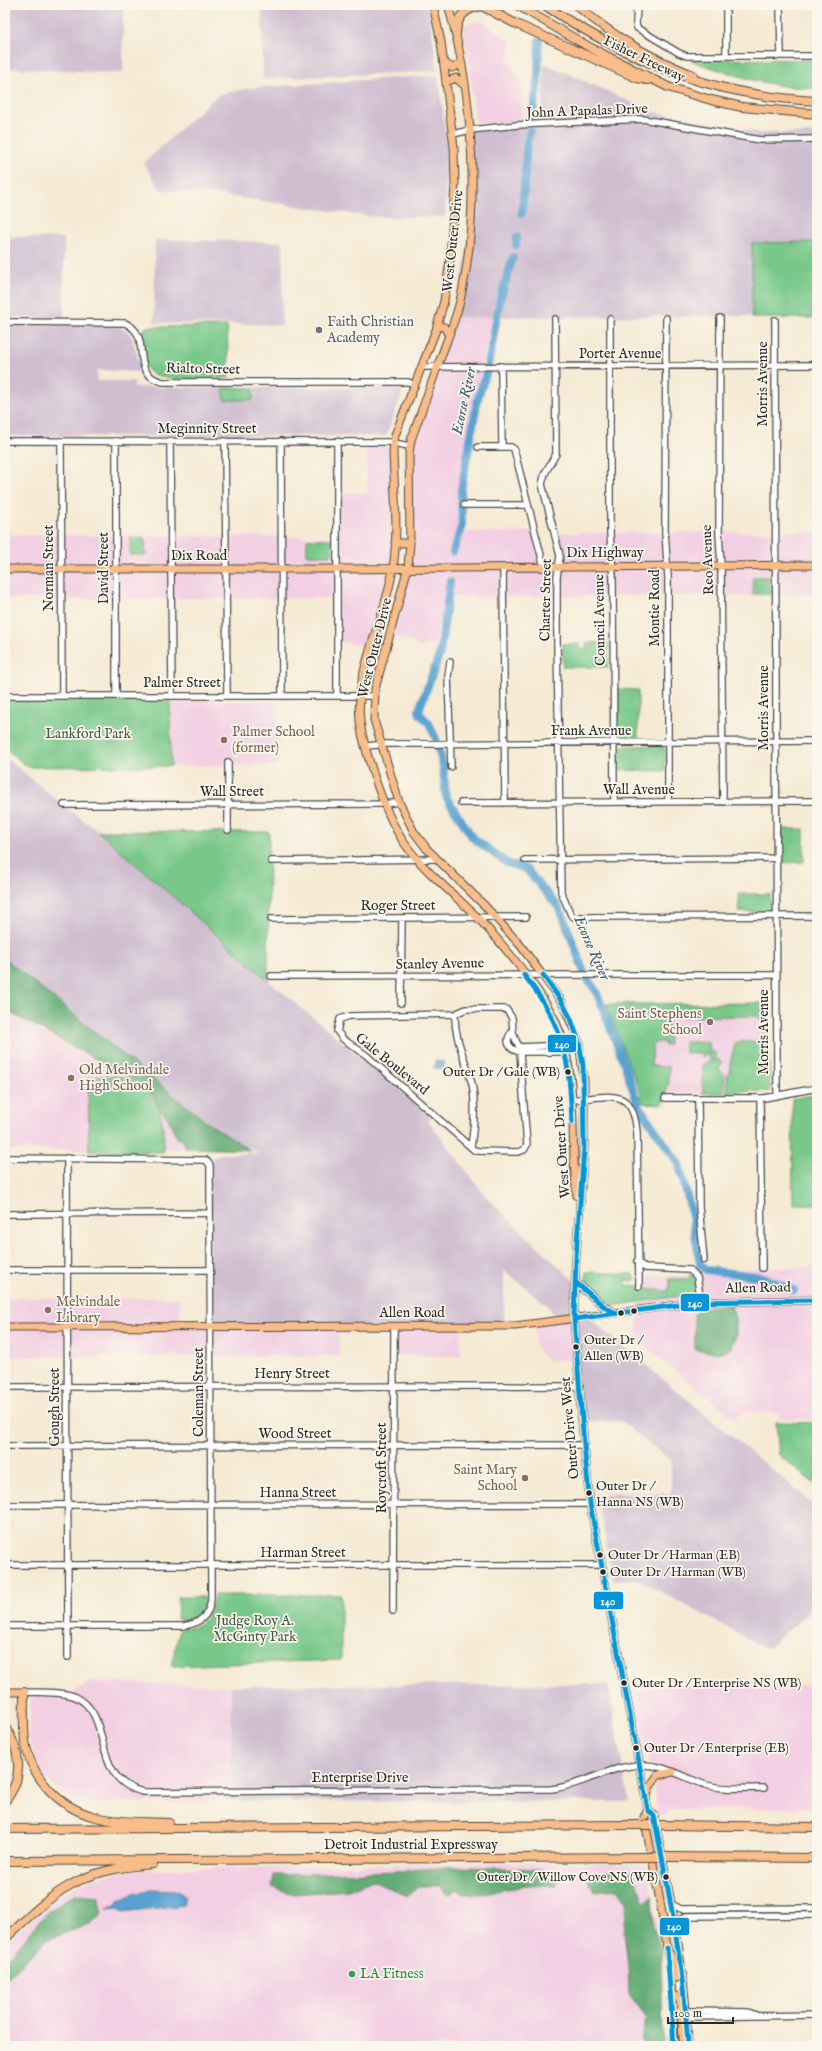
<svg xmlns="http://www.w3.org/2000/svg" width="822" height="2051" font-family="'IM FELL English',serif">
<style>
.built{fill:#f2cfe2}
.industrial{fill:#cfbdd0}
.green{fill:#78c889;stroke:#527a5a}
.forest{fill:#62ac75;stroke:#466c50}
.water{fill:#59a2d0;stroke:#42667e}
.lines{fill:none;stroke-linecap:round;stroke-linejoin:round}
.river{stroke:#59a2d0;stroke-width:8}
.minor-casing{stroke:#494844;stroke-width:8}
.major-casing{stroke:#494844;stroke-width:9}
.highway-casing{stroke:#494844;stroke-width:10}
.minor{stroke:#fff;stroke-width:5.5}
.major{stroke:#f8bd89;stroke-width:7}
.highway{stroke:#f8bd89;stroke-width:8}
.highway-bridge-casing{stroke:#494844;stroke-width:10;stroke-linecap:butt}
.highway-bridge{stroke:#f8bd89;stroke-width:8}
.bus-1-casing{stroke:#fbf7ec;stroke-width:8}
.bus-1{stroke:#0696d7;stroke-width:5}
.worship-dot{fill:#6b7280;stroke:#fbf7ec;stroke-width:1.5}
.education-dot{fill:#8d6e63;stroke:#fbf7ec;stroke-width:1.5}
.bus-dot{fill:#2b2b2b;stroke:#fbf7ec;stroke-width:1.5}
.leisure-dot{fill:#2e9e5b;stroke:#fbf7ec;stroke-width:1.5}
.labels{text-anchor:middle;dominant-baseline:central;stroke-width:3.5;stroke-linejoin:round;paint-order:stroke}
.bus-label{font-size:13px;fill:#2b2b2b;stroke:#fbf7ec;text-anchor:start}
.street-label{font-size:14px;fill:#2b2b2b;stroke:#fbf7ec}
.worship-label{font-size:14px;fill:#5b616d;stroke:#fbf7ec;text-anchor:start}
.education-label{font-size:14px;fill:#785e54;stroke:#fbf7ec;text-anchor:start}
.park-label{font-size:14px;fill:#425a47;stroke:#fbf7ec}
.leisure-label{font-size:14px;fill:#27864d;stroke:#fbf7ec;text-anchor:start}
.water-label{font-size:15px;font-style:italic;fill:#3d5b6d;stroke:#fbf7ec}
.line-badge{stroke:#fbf7ec;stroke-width:1.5}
.badge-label{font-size:11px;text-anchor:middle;font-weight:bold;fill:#fff}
</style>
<rect width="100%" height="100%" fill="#fbf7ec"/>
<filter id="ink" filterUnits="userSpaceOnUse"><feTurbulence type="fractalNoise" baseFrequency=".025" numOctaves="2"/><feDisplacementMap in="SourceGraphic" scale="8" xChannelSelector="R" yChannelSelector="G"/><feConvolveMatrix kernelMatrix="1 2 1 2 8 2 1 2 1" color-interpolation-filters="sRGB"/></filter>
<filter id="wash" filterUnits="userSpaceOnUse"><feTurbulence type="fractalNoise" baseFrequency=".012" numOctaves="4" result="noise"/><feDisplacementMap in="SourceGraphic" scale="16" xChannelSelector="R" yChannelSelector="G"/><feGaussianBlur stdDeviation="0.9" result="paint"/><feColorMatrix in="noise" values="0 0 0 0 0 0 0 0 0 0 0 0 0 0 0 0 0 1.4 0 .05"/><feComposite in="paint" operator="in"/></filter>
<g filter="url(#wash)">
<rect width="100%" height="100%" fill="#f5ead4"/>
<path class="built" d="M482,21L512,43L507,58L522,86L521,122L476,124L468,59L461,25Z
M456,317H493L481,367L478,398L461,490L463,508L460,532H536L544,566L558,567L560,556L554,533L817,532V595L444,597L435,644L417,647L418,644L390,636L406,578L409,453Z
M367,441L394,443L395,555L372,647L338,642V598L5,599V535L338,537L337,494L367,493Z
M170,701H277L278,765L171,766Z
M769,1003L770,1091L665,1094L640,1092L606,1004Z
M58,1006L213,1149L5,1150V1007Z
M817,1267V1420L779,1418V1412H744L743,1414H738L735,1419L638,1340L637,1329L643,1276H691L692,1271Z
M5,1298H180V1327L339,1326V1356L5,1357Z
M574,1319L577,1359L549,1361L546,1359L535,1346L534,1324Z
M394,1326H460L461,1356H394Z
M90,1682L231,1686L232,1801L75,1803L57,1791L43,1775L34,1758L29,1739L31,1698L40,1696L64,1698Z
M817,1685V1808L669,1809L665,1815L658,1816L654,1785L632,1686Z
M497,1863L647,1864L662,1956L664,2046H5V1944L47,1904L61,1893L94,1878L128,1870Z"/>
<path class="industrial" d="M5,5H123V73L5,68Z
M262,5H426L428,8L438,71L263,79Z
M544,63L653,112L760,133H817V242L752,243V316L456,317L469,236L470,130L542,124Z
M438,75L447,144L445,217H374L213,194L160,190L144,163L214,98L221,94L250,88Z
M5,237L64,238V318L5,317Z
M155,240L283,242L282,325L154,323Z
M5,324L117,326L127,331L132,337L142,372L97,370V381H134V387L404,388L386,436H5Z
M5,757L63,805L98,831L268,980L431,1116L429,1122L488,1199L575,1282L574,1319L588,1317L817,1507V1605L767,1649L637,1579L614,1580L596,1494L671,1493V1461L621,1421L582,1422L574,1319L559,1321L547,1305L504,1270V1326L211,1327L208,1162L217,1155L223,1154L259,1153L226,1136L205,1121L5,959Z
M608,1684L629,1802L232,1801L231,1686Z"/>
<path class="green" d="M692,59L817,60V88C768,88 736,75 691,61Z
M817,242V318H752V243Z
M227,326L229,378C211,378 156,385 147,368C141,357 146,345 142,334V331L147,327Z
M224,388H253V400H224Z
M130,539H145L146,555H130Z
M307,539H332V555H307Z
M753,577H771V594H753Z
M586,643H608V667H563V644H580V649L586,648Z
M618,689L638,690V740L618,739Z
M5,701H170L171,766L28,767L5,748Z
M618,746H663L661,748H665V771L618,770Z
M782,829H804V862L782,863Z
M98,831L269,832L268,980Z
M739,894H770V912H739Z
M769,1003V1034H767V1019H760L758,1016L668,1017L669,1045H664V1042L653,1043L651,1066L669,1067V1081L663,1104L642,1103L640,1092L606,1004Z
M769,1041L770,1091L727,1092V1075L731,1069C729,1058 734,1053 735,1042Z
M685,1042H709L710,1050L703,1058L701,1053H685Z
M707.5 1056a4.5 4.5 0 1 1 9 0a4.5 4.5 0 1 1-9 0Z
M717,1059L722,1063L719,1069L724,1075V1093H703V1064Z
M105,1076C153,1075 167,1109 163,1152L89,1151L88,1078Z
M817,1094V1204H793L792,1099Z
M586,1272L634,1274L636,1279L633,1281L626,1280V1285L644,1286L645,1289L668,1291L670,1284L669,1279H689L690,1273L695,1278L696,1293L695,1294L611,1306L586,1287Z
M776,1422L817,1423V1486L779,1455Z
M214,1595H341V1660L171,1666L180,1629C201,1630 212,1614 214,1595Z
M178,1597H205C204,1614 193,1620 177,1619Z
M669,1916L678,1975L672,1953Z
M676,1999H677L683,2046H677Z"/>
<path class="forest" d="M5,959L205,1121L250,1150L185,1148L183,1140L177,1138L168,1119L158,1107L154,1095L135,1080L5,1010Z
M731,1305C736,1318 742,1349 723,1352C715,1354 704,1350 695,1350L694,1315L698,1308Z
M448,1867L537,1869L557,1875V1885L526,1886L472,1895L456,1890L449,1896L440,1886H419L407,1896L373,1880L348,1890L293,1894L272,1887L274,1875L398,1871Z
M613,1871H630L637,1883L644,1903L652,1895L653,1925L661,1950L663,2046H645L642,2040L646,2018L629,1995L628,1965L624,1933L627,1902L618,1889L595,1891L588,1881L596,1874Z
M76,1894L98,1896L102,1914L90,1924L47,1940L5,1980V1961C18,1948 28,1934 40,1920C50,1909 63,1901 76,1894Z"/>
<path class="water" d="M435,1061L444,1062V1068H434Z
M150,1889L176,1890L185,1895L183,1905L123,1912L118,1908L107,1909L118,1903V1899Z"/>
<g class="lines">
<path class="river" d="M532,117L538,81L539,41
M522,213L527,143L530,131
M516,245L517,237
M453,552L462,525L461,490L478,398L487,371L500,300L513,257
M450,582L440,653L419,710L420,714L429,723L436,739L443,767L446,797L473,838L507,863L526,869L556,904L563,916L585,975L596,991L624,1063L638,1105L679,1164L692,1215L700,1264L706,1270L763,1277L794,1290"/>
</g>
</g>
<g filter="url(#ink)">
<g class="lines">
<defs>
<path id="minor" d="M637,5L636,23L637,28L679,53L687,56H817
M726,5V56
M780,5L781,56
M453,134L470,130L517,125L643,119L760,140L817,139
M666,318L665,532L668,577V802
M720,318L719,533L721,566L723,802
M555,319L556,454L545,473L542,484L560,556L557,577V643L561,892L571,915L574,917L817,916
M610,319V533L613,577L614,802
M775,320L777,1096
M5,322L125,323C155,336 126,373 163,382H408L415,385
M501,366L502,447
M423,367L817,365
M5,441L389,442L409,446
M61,441L62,696
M116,441V695
M170,441L172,695
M225,441L227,695
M281,441L282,695
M478,447H511L514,449L544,567
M464,505H528
M503,567L505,802
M450,662L448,676L451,767
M337,695V441
M5,696H375
M366,746L387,744L817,741
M228,762V830
M461,803L817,801
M64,805L385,804L399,802
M525,860L776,858
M271,861L437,859
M271,919L526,917
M614,975H776
M271,976L611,975
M401,1003L402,918
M455,1014C454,1039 466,1060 472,1084C476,1103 474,1127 471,1146
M513,1031L512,1018L506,1009H466L455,1014L350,1016L340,1019L337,1031L343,1039L366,1055L474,1150L478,1151L518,1152L524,1150L527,1145L520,1053V1052C520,1044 513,1039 513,1031C504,1040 508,1049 520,1052H566
M520,1047L564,1045
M665,1098H764L817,1088
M698,1098L699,1206L704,1260
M760,1098L762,1268
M571,1100C609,1097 633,1085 637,1133L639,1286
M5,1158L206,1160L210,1165L211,1600C209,1616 199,1624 183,1626H5
M67,1158L68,1657
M5,1214L210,1213
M637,1261L645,1268L690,1270L697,1277L701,1302
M5,1270H210
M5,1387L580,1386
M5,1446L584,1445
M5,1505L590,1504
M5,1565H601
M393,1611L394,1326
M24,1692C40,1693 61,1691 76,1697C115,1716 89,1779 143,1792L551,1789C582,1786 609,1766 640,1765C664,1764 684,1778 706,1785C725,1790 745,1788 764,1788
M671,1904L681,1909L817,1908
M674,1924L686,1916L817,1915
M687,2011L748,2012L756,2015
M688,2017L817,2015"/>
<path id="major" d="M433,5L441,42L454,147L455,184L450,260L444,301L436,330L395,435L393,452C394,493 400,538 391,579C381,630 350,680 362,734C370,767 386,817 405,844C425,872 453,893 477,917C502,943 541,990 556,1022C580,1075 569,1139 577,1196
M448,5C474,93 481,216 459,305C454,323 447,340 441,357C431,385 421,412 411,440L409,453L410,543L408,567L375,689L374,720L399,802L414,832L427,849L485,906L521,946L562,1002L579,1042L584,1080V1149L576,1256L574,1319L584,1445L590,1504L648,1810
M444,62L452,68L461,64
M446,82L456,78L464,85
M437,326L444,327L449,335
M395,543H410
M5,569H338L817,565
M575,1282L606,1308L616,1313
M5,1327L515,1326L701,1302L817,1300
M5,1692H24
M647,1796L649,1788L658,1775L673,1772
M648,1810L654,1816C669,1892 686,1968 688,2046
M648,1810L644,1817C659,1892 674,1968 674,2046
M670,1954L673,1960L676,1978L683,1976
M671,1999L676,1996L680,1999L683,2039L687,2046"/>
<path id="highway" d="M480,5L514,23L637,78L648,80
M517,5L591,48L668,87L711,100L742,107L817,114
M544,5C632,62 710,96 817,101
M576,5C613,36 647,57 693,75
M456,34C456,17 465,8 482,6
M24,1692C24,1708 23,1725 25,1741C31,1778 59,1808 96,1817C119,1823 145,1822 169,1823
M5,1727C21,1750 24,1779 5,1801
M662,1825L817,1827
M5,1829L640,1825
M668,1857L817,1858
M5,1861L646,1857
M5,1939C57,1889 78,1870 153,1864"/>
</defs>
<use href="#minor" class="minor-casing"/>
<use href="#major" class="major-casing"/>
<use href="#highway" class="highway-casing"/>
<use href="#minor" class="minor"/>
<use href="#major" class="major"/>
<use href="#highway" class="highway"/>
<defs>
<path id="highway-bridge" d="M640,1825H662
M646,1857H668"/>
</defs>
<use href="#highway-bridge" class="highway-bridge-casing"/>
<use href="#highway-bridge" class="highway-bridge"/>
<defs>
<path id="bus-1" d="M524,975C565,1027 569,1057 572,1122
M543,975L562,1002L571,1019L579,1042L583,1065L584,1149L576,1256L574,1319L584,1445L590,1504L648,1810
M575,1282L606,1308L616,1313
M574,1319L701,1302L817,1300
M648,1810L654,1816C669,1892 684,1968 688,2046
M667,1948L674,2046"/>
</defs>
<use href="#bus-1" class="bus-1-casing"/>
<use href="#bus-1" class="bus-1"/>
</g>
</g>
<circle class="worship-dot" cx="319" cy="330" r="4"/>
<g class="education-dot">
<circle cx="224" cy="740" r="4"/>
<circle cx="710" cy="1022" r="4"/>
<circle cx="71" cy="1078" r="4"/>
<circle cx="48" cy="1310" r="4"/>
<circle cx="525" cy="1478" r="4"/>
</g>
<g class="bus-dot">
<circle cx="568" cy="1072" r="3.5"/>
<circle cx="634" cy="1311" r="3.5"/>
<circle cx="621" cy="1313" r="3.5"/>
<circle cx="576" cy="1347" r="3.5"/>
<circle cx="589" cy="1493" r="3.5"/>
<circle cx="600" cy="1555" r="3.5"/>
<circle cx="603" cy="1572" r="3.5"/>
<circle cx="624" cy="1683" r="3.5"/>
<circle cx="636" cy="1748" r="3.5"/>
<circle cx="666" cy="1877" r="3.5"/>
</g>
<circle class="leisure-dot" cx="352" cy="1974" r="4"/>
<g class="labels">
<g class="bus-label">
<text x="560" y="1072" text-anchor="end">Outer Dr / Gale (WB)</text>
<text x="584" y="1340">Outer Dr /<tspan x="584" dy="16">Allen (WB)</tspan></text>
<text x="596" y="1486">Outer Dr /<tspan x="596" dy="16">Hanna NS (WB)</tspan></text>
<text x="608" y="1555">Outer Dr / Harman (EB)</text>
<text x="610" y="1572">Outer Dr / Harman (WB)</text>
<text x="632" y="1683">Outer Dr / Enterprise NS (WB)</text>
<text x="644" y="1748">Outer Dr / Enterprise (EB)</text>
<text x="658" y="1877" text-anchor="end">Outer Dr / Willow Cove NS (WB)</text>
</g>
<g class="street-label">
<text transform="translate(644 59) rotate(26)">Fisher Freeway</text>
<text transform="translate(587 111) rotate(-2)">John A Papalas Drive</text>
<text transform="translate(453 241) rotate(-84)">West Outer Drive</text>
<text x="620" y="354">Porter Avenue</text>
<text transform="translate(203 369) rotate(1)">Rialto Street</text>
<text transform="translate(763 384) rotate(-90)">Morris Avenue</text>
<text x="207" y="429">Meginnity Street</text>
<text x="605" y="553">Dix Highway</text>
<text x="199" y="556">Dix Road</text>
<text transform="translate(708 560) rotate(-92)">Reo Avenue</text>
<text transform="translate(49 568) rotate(-90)">Norman Street</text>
<text transform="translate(104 568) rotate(-90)">David Street</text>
<text transform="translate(546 600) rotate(-89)">Charter Street</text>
<text transform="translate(655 608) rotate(-90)">Montie Road</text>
<text transform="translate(600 620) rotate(-91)">Council Avenue</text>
<text transform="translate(375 648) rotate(-76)">West Outer Drive</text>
<text x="182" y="683">Palmer Street</text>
<text transform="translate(764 708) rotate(-90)">Morris Avenue</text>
<text x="591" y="731">Frank Avenue</text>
<text x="639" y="790">Wall Avenue</text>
<text x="232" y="792">Wall Street</text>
<text x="398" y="906">Roger Street</text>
<text transform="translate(440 964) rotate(-1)">Stanley Avenue</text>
<text transform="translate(764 1032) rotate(-90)">Morris Avenue</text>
<text transform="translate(392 1064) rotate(39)">Gale Boulevard</text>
<text transform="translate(562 1147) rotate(-94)">West Outer Drive</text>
<text transform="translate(758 1288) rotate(-1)">Allen Road</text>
<text x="412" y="1313">Allen Road</text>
<text x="292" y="1374">Henry Street</text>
<text transform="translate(199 1392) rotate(-90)">Coleman Street</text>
<text transform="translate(55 1407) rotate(-90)">Gough Street</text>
<text transform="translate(570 1428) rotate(-95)">Outer Drive West</text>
<text x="295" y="1434">Wood Street</text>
<text transform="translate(382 1468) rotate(-90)">Roycroft Street</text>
<text x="298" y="1493">Hanna Street</text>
<text x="303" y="1553">Harman Street</text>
<text x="360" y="1778">Enterprise Drive</text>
<text x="411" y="1845">Detroit Industrial Expressway</text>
</g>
<g class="worship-label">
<text x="327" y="322">Faith Christian<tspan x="327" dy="16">Academy</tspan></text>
</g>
<g class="education-label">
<text x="232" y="732">Palmer School<tspan x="232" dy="16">(former)</tspan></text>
<text x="702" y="1014" text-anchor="end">Saint Stephens<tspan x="702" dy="16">School</tspan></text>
<text x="79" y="1070">Old Melvindale<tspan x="79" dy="16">High School</tspan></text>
<text x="56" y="1302">Melvindale<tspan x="56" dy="16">Library</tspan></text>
<text x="517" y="1470" text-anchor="end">Saint Mary<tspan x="517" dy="16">School</tspan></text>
</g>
<g class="park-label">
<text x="88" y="734">Lankford Park</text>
<text x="255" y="1621">Judge Roy A.<tspan x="255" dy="16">McGinty Park</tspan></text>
</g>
<g class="leisure-label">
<text x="360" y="1974">LA Fitness</text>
</g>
<g class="water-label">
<text transform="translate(464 401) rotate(-78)">Ecorse River</text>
<text transform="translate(592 948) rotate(66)">Ecorse River</text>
</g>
</g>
<g class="line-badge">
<rect x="547" y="1034" width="30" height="19" rx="4" fill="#0696d7"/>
<rect x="680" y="1293" width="30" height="19" rx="4" fill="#0696d7"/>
<rect x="593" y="1591" width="31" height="19" rx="4" fill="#0696d7"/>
<rect x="659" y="1917" width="31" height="19" rx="4" fill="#0696d7"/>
</g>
<g class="badge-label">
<text x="562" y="1048">140</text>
<text x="695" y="1307">140</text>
<text x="608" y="1605">140</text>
<text x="674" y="1930">140</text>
</g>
<rect width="822" height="2051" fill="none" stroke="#fbf7ec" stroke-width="20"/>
<path d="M668 2017v6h65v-6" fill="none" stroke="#2b2b2b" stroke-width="2"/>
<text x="674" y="2017" font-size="12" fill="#2b2b2b" stroke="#fbf7ec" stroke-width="3" paint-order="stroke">100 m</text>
</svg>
